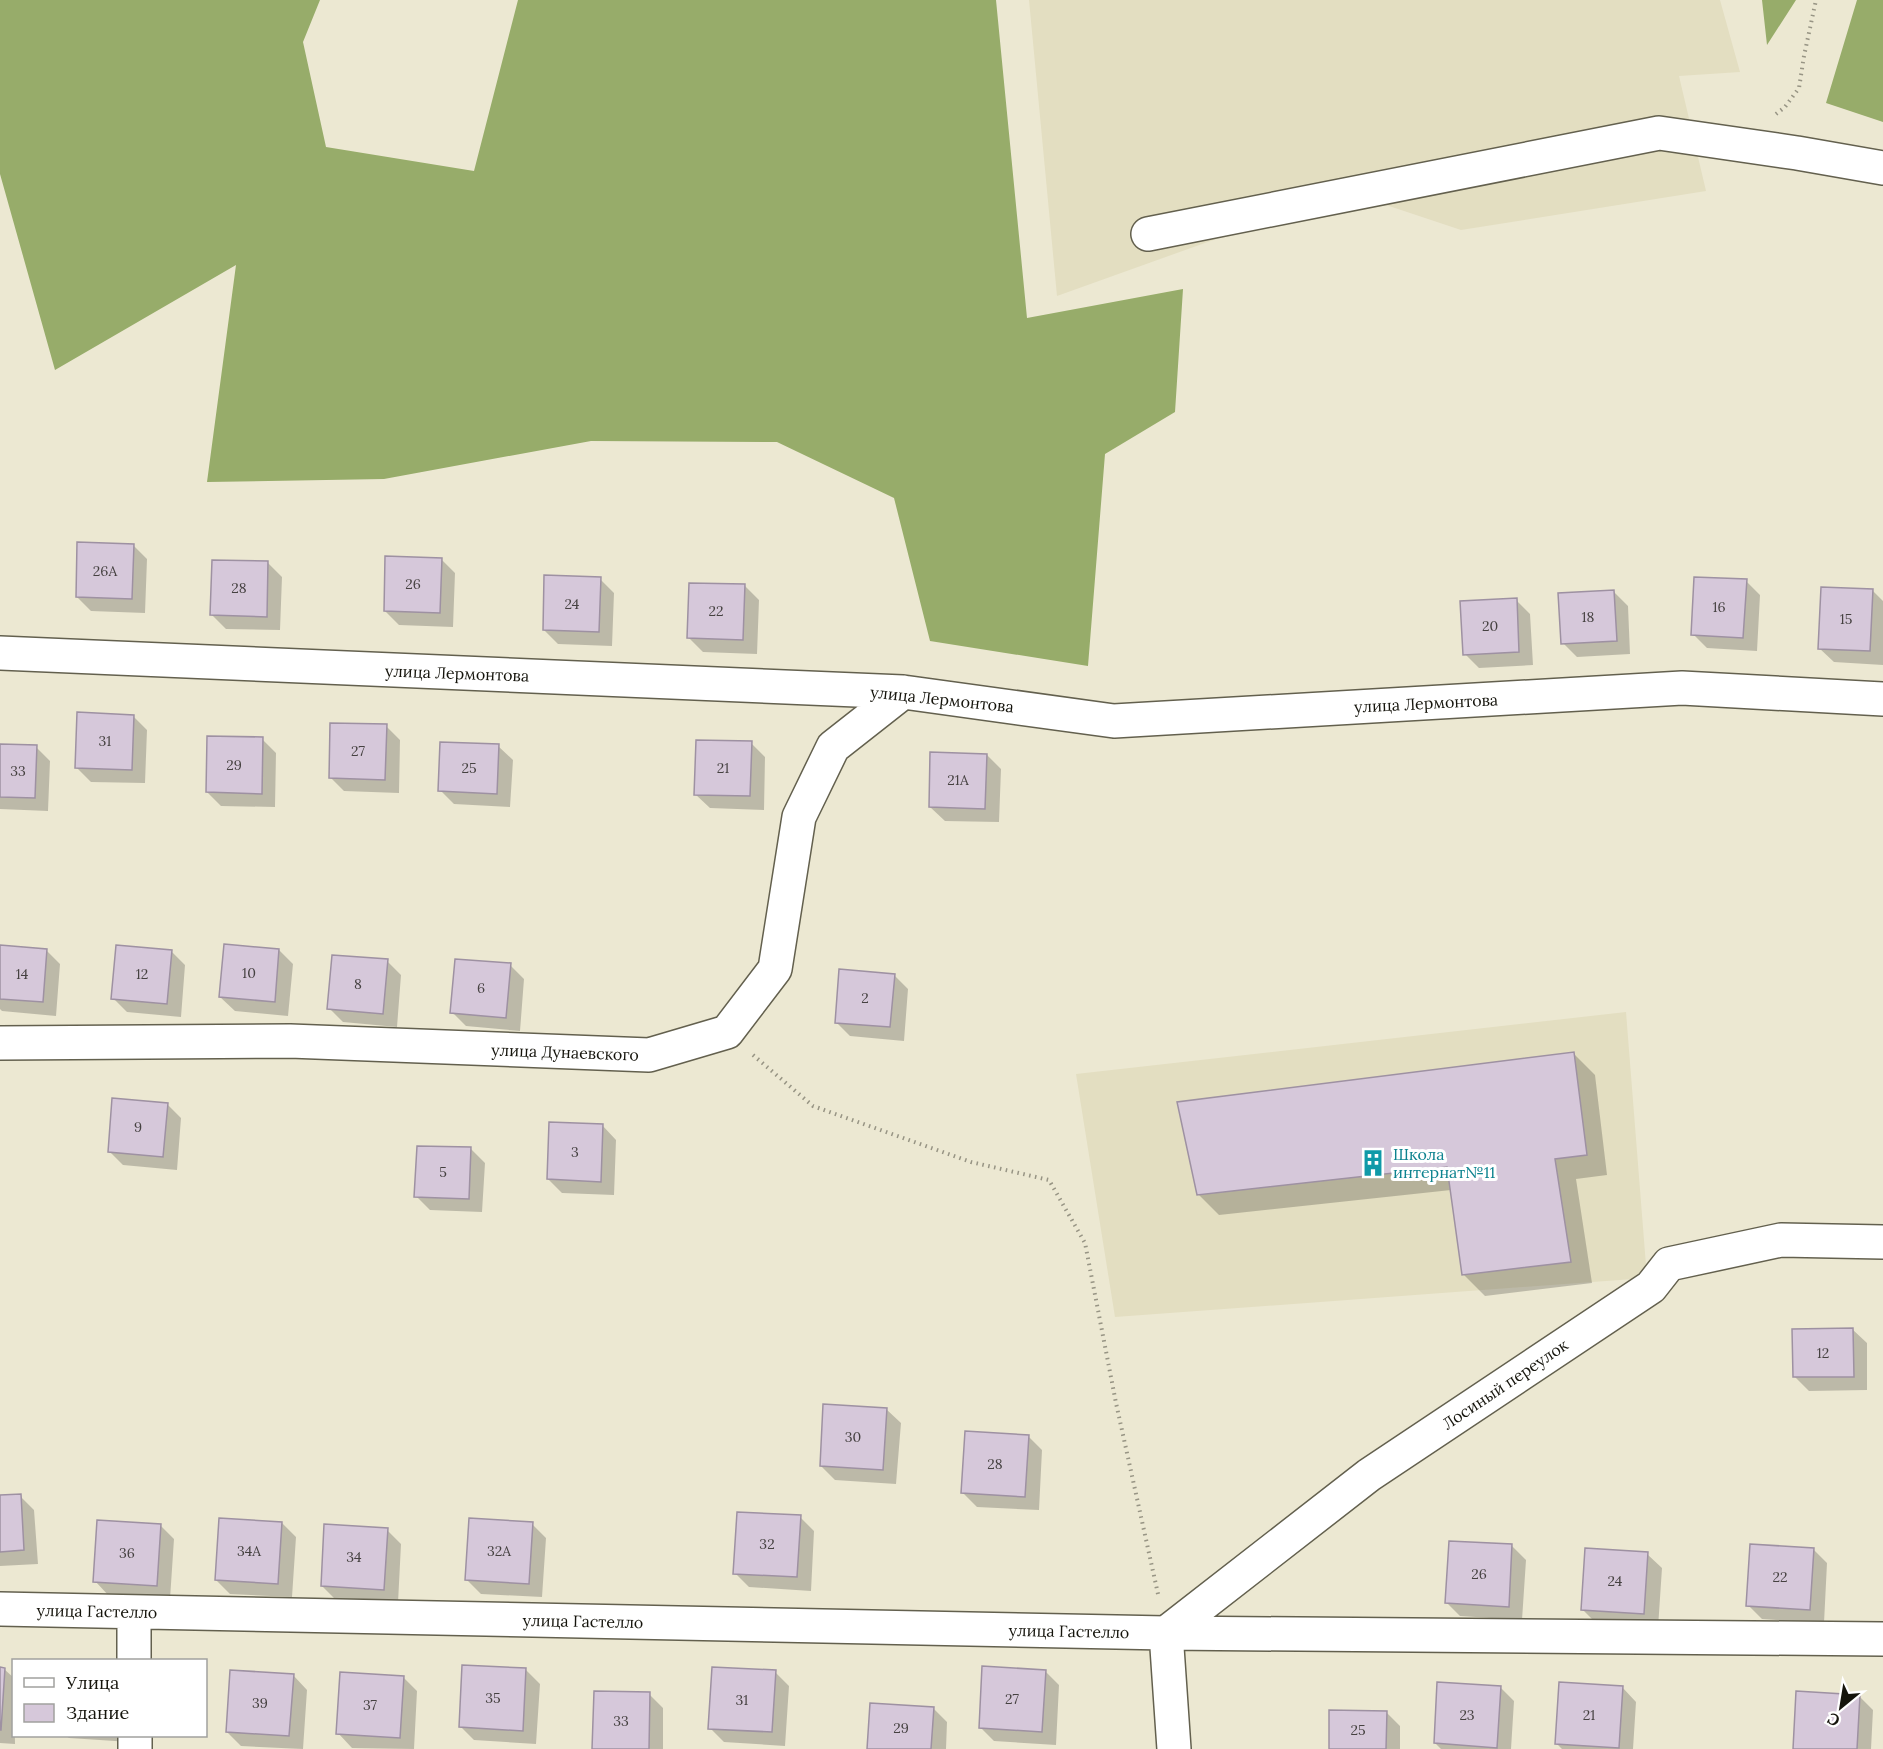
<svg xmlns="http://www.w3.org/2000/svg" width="1883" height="1749" font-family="Lora,serif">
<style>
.built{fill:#e3dec1}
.forest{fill:#97ac6a}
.shadow{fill:#0003}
.building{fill:#d6c8da;stroke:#9e91a2;stroke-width:1.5}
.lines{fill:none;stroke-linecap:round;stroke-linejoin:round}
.minor-casing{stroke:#63604e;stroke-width:36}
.path{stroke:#979484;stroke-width:4;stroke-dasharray:1.5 4.5;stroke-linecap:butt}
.minor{stroke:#fff;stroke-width:33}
.labels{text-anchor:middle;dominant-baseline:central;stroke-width:6;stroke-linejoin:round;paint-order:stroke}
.number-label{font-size:14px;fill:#454140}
.street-label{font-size:16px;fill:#15140c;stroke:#fff}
.culture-label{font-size:16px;fill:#0d838f;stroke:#fff;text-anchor:start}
</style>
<rect width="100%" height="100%" fill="#ece8d2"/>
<path class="built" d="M1029,0H1720L1740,72L1679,76L1706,191L1461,230L1347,192L1057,296Z
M1626,1012L1647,1278L1115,1317L1076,1074Z"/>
<path class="forest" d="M0,0H320L303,42L326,147L474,171L518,0H996L1027,318L1183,289L1175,412L1105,454L1088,666L930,641L894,498L777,442L591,441L384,479L207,482L236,265L55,370L0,174Z
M1762,0H1796L1767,45Z
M1857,0H1883V122L1826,103Z"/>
<path class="shadow" d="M133,545L147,559L145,613L91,611L77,597Z
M441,559L455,573L453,627L399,625L385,611Z
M268,563L282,577L280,630L226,629L212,615Z
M600,579L614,593L612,646L558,644L544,630Z
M1746,581L1760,595L1757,651L1707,648L1693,634Z
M745,586L759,600L757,654L703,652L689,638Z
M1873,591L1883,601V665L1834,662L1819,648Z
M1614,592L1628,606L1630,654L1577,657L1563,643Z
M1516,600L1530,614L1533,665L1479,668L1465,654Z
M133,716L147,730L145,783L91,782L77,768Z
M386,726L400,740L399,793L344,791L330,777Z
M262,739L276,753L275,807L221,806L207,792Z
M751,743L765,757L764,810L710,808L695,794Z
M0,745L36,747L50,761L48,811L0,809Z
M498,746L513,760L510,807L454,804L440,790Z
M987,755L1001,769L999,822L945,821L930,807Z
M0,946L46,950L60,964L56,1016L2,1011L0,1009Z
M279,950L293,964L288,1016L235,1011L220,997Z
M171,951L185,965L181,1017L127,1012L113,998Z
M387,961L401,975L397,1027L343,1022L329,1008Z
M510,965L524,979L520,1031L466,1026L452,1012Z
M894,975L908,989L904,1041L850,1036L836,1022Z
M1574,1054L1595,1075L1607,1175L1576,1179L1592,1283L1485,1296L1464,1275L1451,1190L1219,1215L1198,1194Z
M167,1104L181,1118L177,1170L123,1165L109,1151Z
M602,1125L616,1140L614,1195L562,1193L548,1179Z
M471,1149L485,1163L482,1212L430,1210L416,1196Z
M1852,1329L1867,1343V1390L1809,1391L1795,1377Z
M886,1409L901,1423L896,1484L835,1480L821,1466Z
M1028,1436L1042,1450L1039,1510L977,1507L963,1493Z
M20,1496L34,1510L38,1564L0,1566V1497Z
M800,1517L814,1531L811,1591L749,1587L735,1573Z
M282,1523L296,1537L292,1597L230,1594L216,1580Z
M532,1524L546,1538L542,1597L481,1594L467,1580Z
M160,1525L174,1539L170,1599L109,1596L95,1581Z
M387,1530L401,1544L398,1603L336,1600L322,1586Z
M1512,1546L1526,1560L1522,1620L1460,1616L1446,1602Z
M1813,1549L1827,1563L1824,1623L1762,1619L1748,1605Z
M1647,1554L1662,1568L1658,1628L1596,1623L1582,1609Z
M0,1669H4L14,1678L15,1744L0,1743Z
M526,1670L540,1684L536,1744L474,1740L460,1726Z
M1045,1671L1059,1685L1056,1745L994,1741L980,1727Z
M775,1672L789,1686L785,1746L724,1742L710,1728Z
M293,1675L307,1690L303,1749L241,1746L227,1732Z
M403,1677L417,1691L414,1749L352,1748L338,1733Z
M1500,1687L1514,1701L1511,1749H1441L1435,1743Z
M1622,1687L1636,1702L1633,1749H1562L1557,1744Z
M649,1694L663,1708V1749H594Z
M1859,1696L1873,1710L1871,1749H1794Z
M933,1708L947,1722L946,1749H869Z
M1386,1712L1400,1726V1749H1330Z
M66,1736H131L130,1742L69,1738Z"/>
<path class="building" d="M77,542L134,544L132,599L76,597Z
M385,556L442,558L440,613L384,611Z
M212,560L268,561L267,617L210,615Z
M544,575L601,577L599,632L543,630Z
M1694,577L1747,579L1743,638L1691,635Z
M689,583L745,584L743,640L687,638Z
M1821,587L1873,589L1870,651L1818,649Z
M1614,590L1617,641L1561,644L1558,593Z
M1517,598L1519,652L1463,655L1460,601Z
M77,712L134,715L132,770L75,768Z
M330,723L387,724L385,780L329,778Z
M207,736L263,737L262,794L206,792Z
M696,740L752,741L750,796L694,795Z
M440,742L499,744L497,794L438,791Z
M0,744L37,745L35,798L0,797Z
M930,752L987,754L985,809L929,807Z
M224,944L279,949L275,1002L219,997Z
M0,945L47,949L43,1002L0,999Z
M116,945L172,950L167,1004L111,999Z
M332,955L388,959L383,1014L327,1009Z
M455,959L511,963L506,1018L450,1013Z
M839,969L895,974L890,1027L835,1023Z
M1574,1052L1587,1155L1555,1159L1571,1262L1462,1275L1447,1167L1197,1195L1177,1102Z
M112,1098L168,1103L163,1157L108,1152Z
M549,1122L603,1124L601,1182L547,1179Z
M417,1146L471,1147L469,1199L414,1197Z
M1853,1328L1854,1377H1793L1792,1329Z
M823,1404L887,1408L883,1470L820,1466Z
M965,1431L1029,1435L1025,1497L961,1493Z
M21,1494L24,1550L0,1552V1495Z
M737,1512L801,1515L797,1577L733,1574Z
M219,1518L282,1522L278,1584L215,1580Z
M469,1518L533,1522L529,1584L465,1580Z
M97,1520L161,1524L157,1586L93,1582Z
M324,1524L388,1528L384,1590L321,1586Z
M1449,1541L1512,1544L1509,1607L1445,1603Z
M1750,1544L1814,1548L1810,1610L1746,1606Z
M1585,1548L1648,1552L1644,1614L1581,1610Z
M462,1665L526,1668L523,1731L459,1727Z
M982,1666L1046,1670L1042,1732L979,1728Z
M0,1667L5,1668L1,1730H0Z
M712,1667L776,1670L772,1732L708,1729Z
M230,1670L294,1674L289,1736L226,1732Z
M340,1672L404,1676L400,1738L336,1734Z
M1437,1682L1501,1686L1497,1748L1434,1743Z
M1559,1682L1623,1686L1619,1748L1555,1744Z
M594,1691L650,1692L649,1749H592Z
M1796,1691L1860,1695L1857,1749H1793Z
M870,1703L934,1707L931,1749H867Z
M1329,1710L1387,1711L1386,1749H1329Z"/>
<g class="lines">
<defs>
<path id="minor" d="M1148,234L1659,133L1797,153L1883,168
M0,653L903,692L1114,721L1682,688L1883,699
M0,1043L290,1041L649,1055L727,1032L775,969L799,817L833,747L903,692
M0,1609L1166,1633L1883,1639
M134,1612V1660
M1166,1633L1369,1475L1651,1287L1669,1264L1781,1240L1883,1242
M1166,1633L1174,1749
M135,1736V1749"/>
</defs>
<use href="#minor" class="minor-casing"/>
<path class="path" d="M1776,114L1785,107L1799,88L1804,56L1816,0
M753,1055L813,1106L971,1162L1049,1180L1085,1243L1116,1403L1158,1594"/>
<use href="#minor" class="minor"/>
</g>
<defs>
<symbol id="building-bare" viewBox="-9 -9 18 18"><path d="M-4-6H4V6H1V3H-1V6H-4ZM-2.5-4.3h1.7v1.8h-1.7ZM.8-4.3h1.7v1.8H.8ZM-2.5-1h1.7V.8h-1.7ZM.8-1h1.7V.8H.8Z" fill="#0f9aa8" stroke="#fff" stroke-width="2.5" paint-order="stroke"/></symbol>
</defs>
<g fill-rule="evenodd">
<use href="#building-bare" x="1354" y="1144" width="38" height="38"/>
</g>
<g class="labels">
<g class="number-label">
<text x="105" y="571">26А</text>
<text x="413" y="584">26</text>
<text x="239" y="588">28</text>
<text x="572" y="604">24</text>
<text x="1719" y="607">16</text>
<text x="716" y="611">22</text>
<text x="1588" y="617">18</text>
<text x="1846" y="619">15</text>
<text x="1490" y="626">20</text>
<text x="105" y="741">31</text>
<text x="358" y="751">27</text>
<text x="234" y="765">29</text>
<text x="469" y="768">25</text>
<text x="723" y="768">21</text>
<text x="18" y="771">33</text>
<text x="958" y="780">21А</text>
<text x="249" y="973">10</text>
<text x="22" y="974">14</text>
<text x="142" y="974">12</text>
<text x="358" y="984">8</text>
<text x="481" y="988">6</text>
<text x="865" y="998">2</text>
<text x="138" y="1127">9</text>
<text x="575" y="1152">3</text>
<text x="443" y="1172">5</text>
<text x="1823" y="1353">12</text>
<text x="853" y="1437">30</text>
<text x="995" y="1464">28</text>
<text x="767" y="1544">32</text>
<text x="249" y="1551">34А</text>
<text x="499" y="1551">32А</text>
<text x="127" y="1553">36</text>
<text x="354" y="1557">34</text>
<text x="1479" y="1574">26</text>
<text x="1780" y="1577">22</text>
<text x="1615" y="1581">24</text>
<text x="493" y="1698">35</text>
<text x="1012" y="1699">27</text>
<text x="742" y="1700">31</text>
<text x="260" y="1703">39</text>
<text x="370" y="1705">37</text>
<text x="1467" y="1715">23</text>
<text x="1589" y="1715">21</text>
<text x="621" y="1721">33</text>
<text x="901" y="1728">29</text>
<text x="1358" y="1730">25</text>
</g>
<g class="street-label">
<text transform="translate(457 673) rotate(2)">улица Лермонтова</text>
<text transform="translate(942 699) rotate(6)">улица Лермонтова</text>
<text transform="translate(1426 703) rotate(-3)">улица Лермонтова</text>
<text transform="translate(565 1052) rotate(2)">улица Дунаевского</text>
<text transform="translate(1505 1384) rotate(-34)">Лосиный переулок</text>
<text transform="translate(97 1611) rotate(1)">улица Гастелло</text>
<text transform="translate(583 1621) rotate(1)">улица Гастелло</text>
<text transform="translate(1069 1631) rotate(1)">улица Гастелло</text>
</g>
<g class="culture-label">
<text x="1393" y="1154">Школа<tspan x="1393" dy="18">интернат№11</tspan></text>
</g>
</g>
<rect x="12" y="1659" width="195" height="78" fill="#ffffff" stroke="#a1a19e" stroke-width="1.5"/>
<rect x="24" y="1678" width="30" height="9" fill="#ffffff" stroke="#a1a19e" stroke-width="1.5"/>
<text x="66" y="1689" font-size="18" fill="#15140c">Улица</text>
<rect x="24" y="1704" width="30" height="18" fill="#d6c8da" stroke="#a1a19e" stroke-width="1.5"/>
<text x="66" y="1719" font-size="18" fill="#15140c">Здание</text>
<g transform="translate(1841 1707) rotate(210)" stroke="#ffffff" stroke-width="4.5" paint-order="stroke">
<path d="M0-4.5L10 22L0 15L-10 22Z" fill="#15140c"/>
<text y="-9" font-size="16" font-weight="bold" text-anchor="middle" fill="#15140c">С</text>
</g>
</svg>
